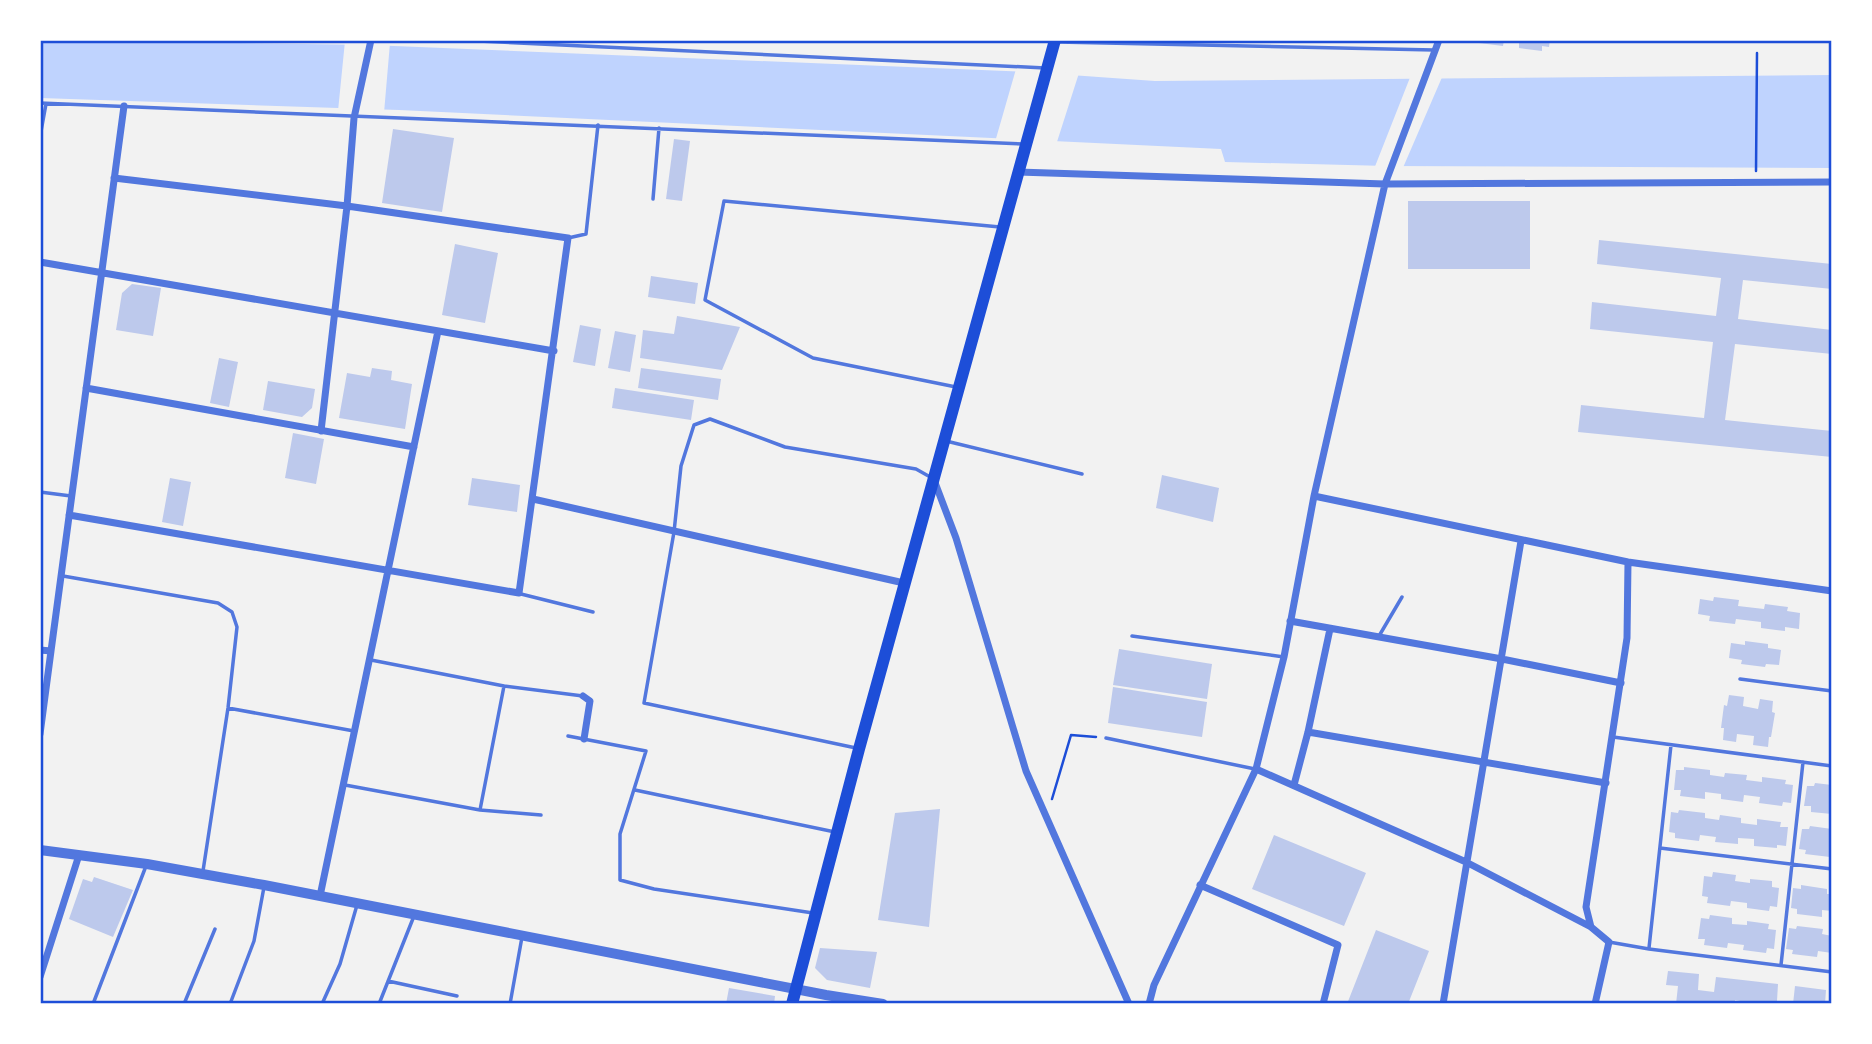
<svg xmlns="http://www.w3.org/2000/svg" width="1872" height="1044" font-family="'Sofia Sans Condensed',sans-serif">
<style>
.water{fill:#bfd3fe}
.pier{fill:#f2f2f2}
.building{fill:#bdc9ec}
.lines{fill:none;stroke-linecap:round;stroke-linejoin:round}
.path{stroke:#1d4ed8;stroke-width:2.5}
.service{stroke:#5277de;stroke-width:3.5}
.minor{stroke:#5277de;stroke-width:7}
.tertiary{stroke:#5277de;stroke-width:10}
.primary{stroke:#1d4ed8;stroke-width:12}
.neatline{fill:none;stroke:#1d4ed8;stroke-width:2.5}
</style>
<rect width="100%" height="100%" fill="#f2f2f2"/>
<path class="water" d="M40,40L370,45L1028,72L1155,81L1832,75V168L1387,166L1225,162L1221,149L399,110L40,98Z"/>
<path class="pier" d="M345,41L390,43L384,113L338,111Z
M1016,69L1079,73L1056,145L995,142Z
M1411,75H1443L1402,170L1374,169Z"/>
<path class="building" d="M1480,40H1504L1503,46L1479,43Z
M1510,40H1550L1549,47L1542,46V51L1519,48V43Z
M393,129L454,138L442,212L382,203Z
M674,139L690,141L682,201L666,199Z
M1408,201H1530V269H1408Z
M1599,240L1832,264V289L1743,280L1738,319L1832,330V354L1735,344L1725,420L1832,431V457L1578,432L1581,405L1704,418L1713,342L1590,329L1592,302L1716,316L1721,278L1597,264Z
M455,244L498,253L485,323L442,315Z
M651,276L698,283L695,304L648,297Z
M132,284L161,288L153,336L116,330L122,293Z
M677,316L740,327L722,370L640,358L643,330L674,334Z
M580,325L601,329L595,366L573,362Z
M615,331L636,335L630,372L608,368Z
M219,358L238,362L229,407L210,403Z
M372,368L392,371L391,380L412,384L405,429L339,418L347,373L370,377Z
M641,368L721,379L718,400L638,388Z
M268,381L315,389L312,408L302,417L263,410Z
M615,388L694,400L691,420L612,408Z
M293,433L324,439L316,484L285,478Z
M1162,475L1219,488L1213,522L1156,508Z
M170,478L191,482L183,526L162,522Z
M472,478L520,485L517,512L468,505Z
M1714,597L1739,600L1738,606L1764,609L1765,604L1788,607L1787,611L1800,613L1799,629L1785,627V631L1761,628V622L1736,619L1735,624L1709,621L1710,616L1698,614L1700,599L1713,601Z
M1745,641L1768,644V648L1781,650L1779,665L1766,664L1765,667L1741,664L1742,660L1729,658L1731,643L1745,645Z
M1119,649L1212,664L1207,699L1113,685Z
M1113,687L1207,702L1202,737L1108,723Z
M1729,695L1744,697L1743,706L1758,709L1760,699L1773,701L1772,712L1775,713L1771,737H1769L1768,747L1753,745L1754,736L1737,734L1736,742L1723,740L1724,728H1721L1724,705L1727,706Z
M1684,767L1710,770V775L1724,777L1725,773L1747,775L1746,780L1762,782V777L1786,780L1785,784L1793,785L1791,803L1783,802L1782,806L1759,803L1760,797L1744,795L1743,802L1721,799V794L1705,792V799L1680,796L1681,790H1674L1676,770H1684Z
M1815,783L1832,785V814L1811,812V806H1804L1807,786H1814Z
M940,809L929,927L878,920L895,813Z
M1679,810L1705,813V818L1719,820L1720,815L1741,818V823L1757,825V819L1781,822L1780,827H1788L1786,846L1777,845V848L1754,846V839L1738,838V844L1715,842L1716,837L1700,835L1699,841L1675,838V833L1669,832L1671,812L1678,813Z
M1810,826L1832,829L1830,857L1805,854L1806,850L1799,849L1802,829H1809Z
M1274,835L1366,873L1344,926L1252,889Z
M1713,872L1736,875L1735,881L1750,883V879L1772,881V887L1779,888L1777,907L1770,906L1769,911L1747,908V903L1731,901L1730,906L1707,903L1708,897L1702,896L1704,876L1712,877Z
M94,877L133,890L113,937L69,919L83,879L92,882Z
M1801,885L1827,889V894H1832V911L1822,910V917L1797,914V909L1791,908L1793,888L1801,889Z
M1710,915L1732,918V924L1747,925V921L1769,924L1768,929L1776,930L1774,949L1767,948L1766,953L1743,950L1744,945L1728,943L1727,948L1704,945L1705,939H1698L1701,918L1709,919Z
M1797,926L1823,929L1822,934L1832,936V953L1818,951L1817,957L1792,954L1793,950L1786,949L1789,928L1796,929Z
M1376,930L1429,951L1408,1004H1347Z
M820,948L877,952L870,988L827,980L815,968Z
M1668,971L1699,974L1698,990L1714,992L1716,977L1778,984L1777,1001L1786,1004H1756L1735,1000V1004H1676L1678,986L1666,985Z
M1795,986L1826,990L1825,1004H1793Z
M729,988L775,996L774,1004H726Z"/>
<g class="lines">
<path class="path" d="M1756,171L1757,53
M1052,799L1071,735L1096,737"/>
<path class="service" d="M458,40L1045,68
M1057,42L1434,50
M40,103L1024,144
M40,137L46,104
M653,199L659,128
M568,238L586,234L598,125
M956,387L813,358L705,300L724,201L1000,227
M946,441L1082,474
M40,492L71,496
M63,576L218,603L232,612L237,627L228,708L203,871
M521,594L593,612
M1132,636L1284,657
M1379,636L1402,597
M371,660L504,686L583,696
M1740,679L1832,691
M228,708L354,731
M568,736L646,751L620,834V880L654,889L813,913
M1613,737L1832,766
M1106,738L1255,769
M856,748L644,703L674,532L681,466L694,425L710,419L785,447L916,469L932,478
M345,785L480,810L541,815
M635,790L835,832
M480,810L504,686
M1660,848L1832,869
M1609,942L1649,949L1832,972
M1649,948L1671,745
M1781,965L1803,762
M388,981L457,996
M93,1004L146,866
M184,1004L215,929
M230,1004L254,941L264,887
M322,1004L340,964L357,905
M379,1004L414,916
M510,1004L522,937"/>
<path class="minor" d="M1018,172L1385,184L1832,182
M40,262L554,351
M86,388L414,447
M321,431L347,206L354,118L371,40
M934,480L956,538L1026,771L1129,1004
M1314,496L1628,562L1832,591
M533,499L904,583
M69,515L519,593L568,238L347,206L114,178
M1290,621L1502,659L1621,683
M40,650L51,651L124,106
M583,696L590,701L584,739
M1308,732L1606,783
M40,734L51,651
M1256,769L1466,862L1591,927L1609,942L1595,1004
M1294,785L1308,732L1330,629
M1200,885L1338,945L1323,1004
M320,896L438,331
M1591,927L1586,907L1627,638L1628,562
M40,977L79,855
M1149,1004L1154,985L1256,769L1284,657L1314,496L1385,184L1439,40
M1443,1004L1521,541"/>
<path class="tertiary" d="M40,850L147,864L264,885L826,995L883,1004"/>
<path class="primary" d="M792,1004L859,749L1055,40"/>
</g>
<rect width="1872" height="1044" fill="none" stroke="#ffffff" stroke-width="84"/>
<rect x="42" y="42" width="1788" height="960" class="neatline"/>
</svg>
